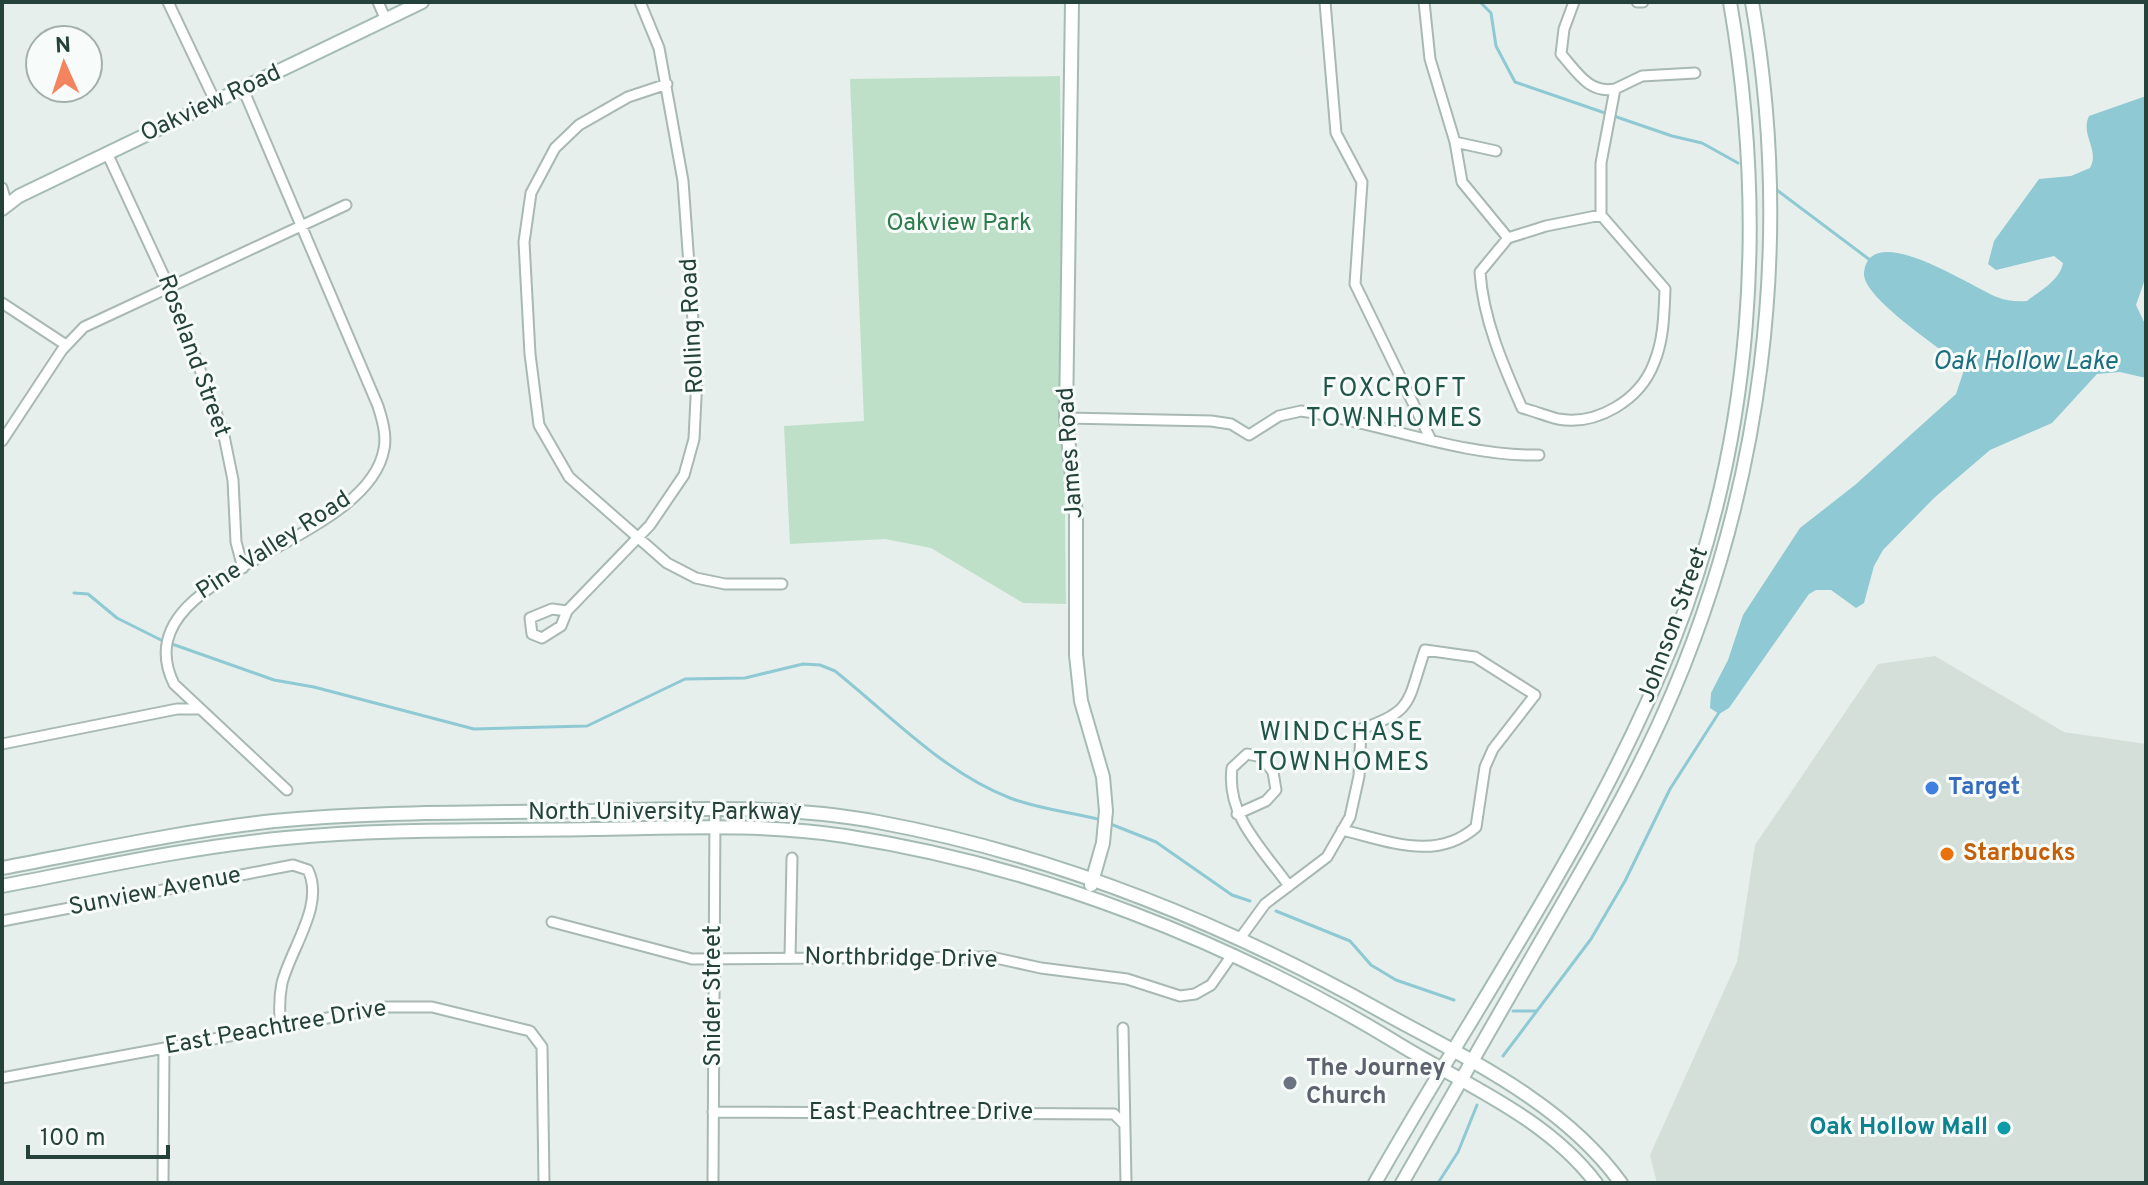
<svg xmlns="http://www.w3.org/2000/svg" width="2148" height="1185" font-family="Overpass,sans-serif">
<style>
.built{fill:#d4dfda}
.green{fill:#bfe0c8}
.water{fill:#8ec9d4}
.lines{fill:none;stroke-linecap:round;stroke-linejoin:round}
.stream{stroke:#8ec9d4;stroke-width:3}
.street-casing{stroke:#a8b8b2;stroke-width:13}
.secondary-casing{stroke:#a4bbb3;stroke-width:16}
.street{stroke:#fff;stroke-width:9}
.secondary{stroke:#fff;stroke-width:12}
.shop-dot{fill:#3f7fe0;stroke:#f7fbf9;stroke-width:3}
.food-dot{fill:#e8710a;stroke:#f7fbf9;stroke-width:3}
.worship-dot{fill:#6b7280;stroke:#f7fbf9;stroke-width:3}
.culture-dot{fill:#0f9aa8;stroke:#f7fbf9;stroke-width:3}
.labels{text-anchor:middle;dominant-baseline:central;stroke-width:6;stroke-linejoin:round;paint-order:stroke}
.street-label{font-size:24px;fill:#24423a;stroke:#f7fbf9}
.park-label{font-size:24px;fill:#2d7a4b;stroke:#f7fbf9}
.shop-label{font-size:24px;font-weight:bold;fill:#366cbe;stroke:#f7fbf9;text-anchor:start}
.food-label{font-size:24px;font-weight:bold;fill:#c56008;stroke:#f7fbf9;text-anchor:start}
.worship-label{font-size:24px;font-weight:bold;fill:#5b616d;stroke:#f7fbf9;text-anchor:start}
.culture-label{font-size:24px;font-weight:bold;fill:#0d838f;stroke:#f7fbf9;text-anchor:end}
.water-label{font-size:26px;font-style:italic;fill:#1c6f80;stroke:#f7fbf9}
.neighbourhood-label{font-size:26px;letter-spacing:2px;fill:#1f5548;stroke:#f7fbf9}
</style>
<rect width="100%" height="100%" fill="#e6efeb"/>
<path class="built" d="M1935,656L2064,732L2146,744V1183H1657L1650,1155L1737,962L1755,845L1878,664Z"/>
<path class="green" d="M1060,76L1066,604L1023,603L931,548L885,539L790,544L784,426L864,421L850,79Z"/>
<path class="water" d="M2146,96V276L2136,305L2146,326V378L2120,372L2097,374L2052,423L1990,450L1934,498L1883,550L1874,566L1864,603L1856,608L1831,590H1816L1809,594L1729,708L1719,714L1710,708L1711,693L1728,660L1743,615L1800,528L1855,485L1956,394L1964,370L1960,364C1940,348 1862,297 1864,273C1869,217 1976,290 1997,297C2006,301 2017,302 2027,301C2040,291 2060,280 2063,263L2054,256L1996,270L1988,264L1994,241L2039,179L2071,176L2090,168C2100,150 2080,135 2089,116Z"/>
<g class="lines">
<path class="stream" d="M1480,2L1491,13L1496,46L1515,82L1672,136L1702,143L1738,163
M1777,190L1874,263
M74,593L88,594L117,618L165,642
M172,644L274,680L314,687L474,729L587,726L685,679L745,678L803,664L820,665L835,671C890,715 943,772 1010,798C1038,809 1071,812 1101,820
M1108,823L1156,842L1232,895L1250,901
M1276,911L1350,941L1371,965L1396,980L1454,1000
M1513,1011H1537
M1503,1056L1591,939L1625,881L1670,789L1720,711
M1438,1183L1458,1152L1477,1105"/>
<defs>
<path id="street" d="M168,2L215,101
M378,2L386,20
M1325,2L1336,133L1362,182L1355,284L1430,438
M1424,2L1430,59L1455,142L1496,151
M1574,2L1564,29L1561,54C1577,72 1589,94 1615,89
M1637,2H1643
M667,84L628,97L579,125L555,148L531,193L524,242L530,354L539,425L569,477L667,563L696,578L725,584H782
M243,89L378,406C382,419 387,435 384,449C367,547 119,572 174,684L287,790
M1455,142L1462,182L1508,238L1480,272C1483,319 1503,365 1522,408C1534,411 1546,416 1558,419C1597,426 1640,400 1654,363C1664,339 1664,313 1665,289L1601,215L1546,226L1508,238
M107,153L169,287L223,431L233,480L236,542L243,568
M2,188L7,205
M1601,215V163L1615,89L1642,76L1695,73
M2,303L66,345
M1066,418L1211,421L1231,424L1249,435L1279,416L1301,411C1379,422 1461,457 1539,455
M2,441L62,350L84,327L346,205
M567,611L552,609L530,618L532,634L542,638L561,626L567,611L650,525L684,475L694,439L697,377L683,181L659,48L640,2
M2,744L177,709H198
M1237,814L1266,801L1276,790L1273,772L1262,757L1247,754L1232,768C1226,816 1262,848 1289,886
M2,921L293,865L308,870C325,905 291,948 282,983C279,998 279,1012 281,1027
M552,922L692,959L991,957L1041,968L1127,979L1180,996L1195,994L1211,985L1232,955
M1241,937L1265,904L1327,857L1350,817L1359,776L1361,729C1415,711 1407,701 1425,650L1475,657L1535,695L1493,749L1485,767L1476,827C1436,862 1389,841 1342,830
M790,957L792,858
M1123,1028L1126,1183
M2,1078L387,1007H432L530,1031L542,1047L544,1183
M713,1112L1114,1114L1124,1124
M163,1183L164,1048
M713,1183L715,809"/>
<path id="secondary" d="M1072,2L1066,418L1076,515V655L1081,701L1103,777L1106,811L1103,843L1091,885
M2,209L19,196L422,2
M2,868C92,851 183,831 274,821C377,811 481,813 585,811C682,809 782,804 878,822C1055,855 1221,922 1377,1009C1463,1057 1562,1101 1621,1183
M2,886C96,868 190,847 286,838C387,828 489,831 591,829C675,828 761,823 845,836C1038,866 1230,941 1397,1043C1465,1085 1546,1117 1596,1183
M1375,1183C1476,1005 1597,833 1673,642C1754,437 1767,217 1730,2
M1402,1183C1451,1099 1499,1014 1548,929C1588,860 1629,790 1662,717C1763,493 1794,243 1752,2"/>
</defs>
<use href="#street" class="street-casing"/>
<use href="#secondary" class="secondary-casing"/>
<use href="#street" class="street"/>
<use href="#secondary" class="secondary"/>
</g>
<circle class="shop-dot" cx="1932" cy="788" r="8"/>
<circle class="food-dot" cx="1947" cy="854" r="8"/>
<circle class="worship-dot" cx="1290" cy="1083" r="8"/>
<circle class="culture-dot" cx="2004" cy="1128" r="8"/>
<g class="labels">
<g class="street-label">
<text transform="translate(211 104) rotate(-25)">Oakview Road</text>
<text transform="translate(693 326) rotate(-93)">Rolling Road</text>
<text transform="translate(193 356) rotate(70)">Roseland Street</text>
<text transform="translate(1071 453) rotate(-94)">James Road</text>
<text transform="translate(274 546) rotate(-33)">Pine Valley Road</text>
<text transform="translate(1674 625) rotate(-70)">Johnson Street</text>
<text x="665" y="813">North University Parkway</text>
<text transform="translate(155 892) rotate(-11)">Sunview Avenue</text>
<text transform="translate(901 959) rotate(1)">Northbridge Drive</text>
<text transform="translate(714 996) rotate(-90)">Snider Street</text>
<text transform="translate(276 1028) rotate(-10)">East Peachtree Drive</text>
<text x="921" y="1113">East Peachtree Drive</text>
</g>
<g class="park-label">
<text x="959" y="224">Oakview Park</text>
</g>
<g class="shop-label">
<text x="1948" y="788">Target</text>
</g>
<g class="food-label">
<text x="1963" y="854">Starbucks</text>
</g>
<g class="worship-label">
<text x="1306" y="1069">The Journey<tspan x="1306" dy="28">Church</tspan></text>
</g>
<g class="culture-label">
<text x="1988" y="1128">Oak Hollow Mall</text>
</g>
<g class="water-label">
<text x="2025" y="362">Oak Hollow Lake</text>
</g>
<g class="neighbourhood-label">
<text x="1395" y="389">FOXCROFT<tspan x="1395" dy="30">TOWNHOMES</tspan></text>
<text x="1342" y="733">WINDCHASE<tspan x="1342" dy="30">TOWNHOMES</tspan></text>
</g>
</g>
<rect width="2148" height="1185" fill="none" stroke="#24423a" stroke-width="8"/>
<g transform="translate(64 64) rotate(357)"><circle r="38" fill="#f7fbf9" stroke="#a3b1ad" stroke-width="2"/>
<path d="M0-6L14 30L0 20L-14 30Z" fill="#f4845f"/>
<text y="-12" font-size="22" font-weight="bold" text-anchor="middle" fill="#24423a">N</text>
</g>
<path d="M28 1145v12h140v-12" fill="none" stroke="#24423a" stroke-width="4"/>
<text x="40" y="1145" font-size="24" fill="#24423a" stroke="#f7fbf9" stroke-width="6" paint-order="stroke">100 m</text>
</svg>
